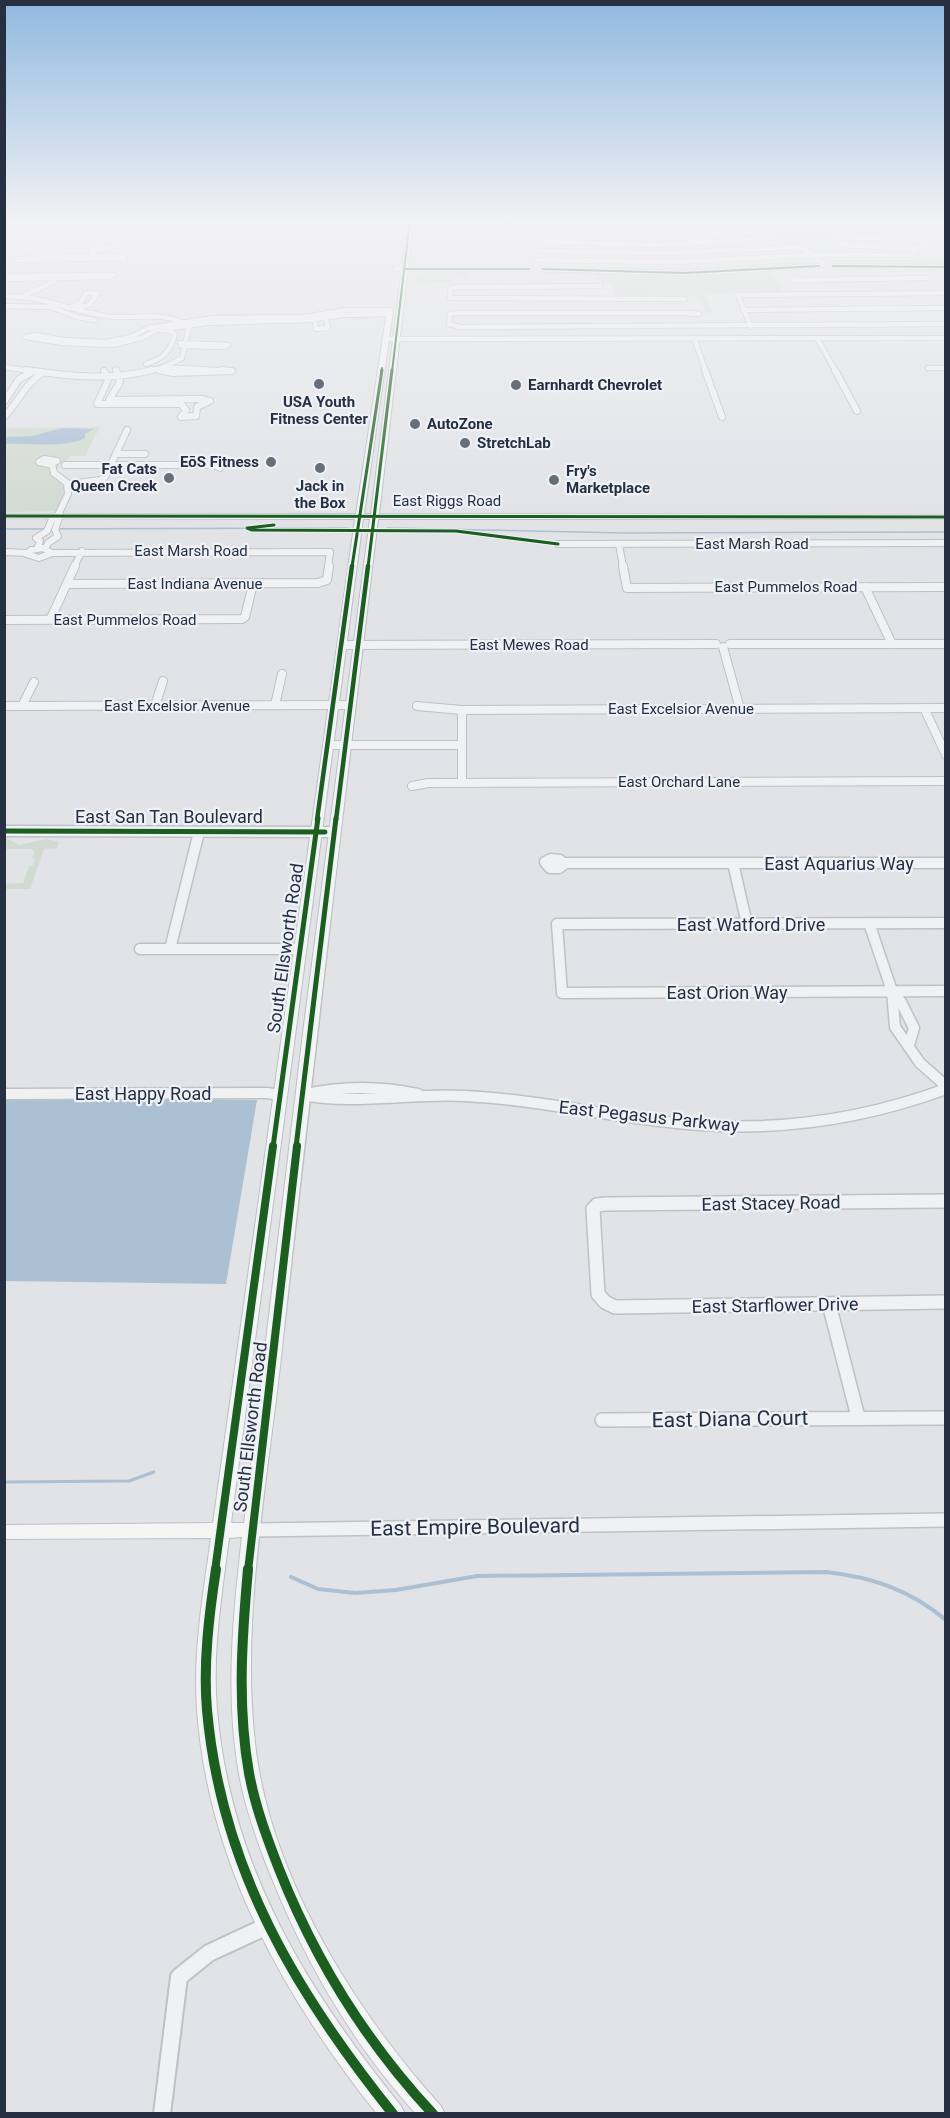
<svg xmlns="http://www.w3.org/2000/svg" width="950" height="2118" font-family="Roboto,sans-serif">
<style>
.green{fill:#d1dbd1}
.water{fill:#acc0d4}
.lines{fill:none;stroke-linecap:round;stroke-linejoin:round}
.stream-far2{stroke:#acc0d4;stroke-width:1.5}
.stream-far1{stroke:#acc0d4;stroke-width:3}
.stream{stroke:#acc0d4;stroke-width:4}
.minor-far5-casing{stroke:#bfc1c4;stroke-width:6}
.minor-far4-casing{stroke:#bfc1c4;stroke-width:8}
.minor-far3-casing{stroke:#bfc1c4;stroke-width:10}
.minor-far2-casing{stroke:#bfc1c4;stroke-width:13}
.minor-far1-casing{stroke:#bfc1c4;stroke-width:16}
.minor-casing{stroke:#bfc1c4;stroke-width:20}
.major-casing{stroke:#bcc0c4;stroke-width:2}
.minor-far5{stroke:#f0f1f3;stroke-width:4.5}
.minor-far4{stroke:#f0f1f3;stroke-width:6}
.minor-far3{stroke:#f0f1f3;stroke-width:8}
.minor-far2{stroke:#f0f1f3;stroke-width:10}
.minor-far1{stroke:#f0f1f3;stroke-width:13}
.minor{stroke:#f0f1f3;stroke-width:16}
.major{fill:#f5f5f6;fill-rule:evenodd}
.cycleway-far5-casing{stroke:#eef2f7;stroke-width:4}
.cycleway-far4-casing{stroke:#eef2f7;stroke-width:5}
.cycleway-far3-casing{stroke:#eef2f7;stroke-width:8}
.cycleway-far2-casing{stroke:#eef2f7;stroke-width:9}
.cycleway-far1-casing{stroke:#eef2f7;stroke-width:11}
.cycleway-casing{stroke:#eef2f7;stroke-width:14}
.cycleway-far5{stroke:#1b5e20;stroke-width:2}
.cycleway-far4{stroke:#1b5e20;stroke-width:3}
.cycleway-far3{stroke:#1b5e20;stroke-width:4.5}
.cycleway-far2{stroke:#1b5e20;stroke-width:5}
.cycleway-far1{stroke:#1b5e20;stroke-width:8}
.cycleway{stroke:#1b5e20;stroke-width:10}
.poi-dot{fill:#676f7b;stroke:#eef2f7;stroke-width:2}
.labels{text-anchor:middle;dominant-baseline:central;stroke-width:4.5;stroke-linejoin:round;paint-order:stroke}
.far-poi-label{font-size:15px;font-weight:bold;fill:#263042;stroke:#eef2f7;text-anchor:start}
.far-street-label{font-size:15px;fill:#263042;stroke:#eef2f7}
.street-label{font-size:18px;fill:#263042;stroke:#eef2f7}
.near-street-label{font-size:21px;fill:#263042;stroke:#eef2f7}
</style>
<rect width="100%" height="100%" fill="#e1e3e6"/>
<path class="green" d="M753,220C774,220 816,215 831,229L828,231L839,245L835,246L838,250H826L827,254L814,253L804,247L790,246L777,235L758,226L709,229L706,223L745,225Z
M807,257H811L817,263L702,272L547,267H703L807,261Z
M820,257L830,260H940L944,264H838L825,262Z
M413,271L528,272H471L464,277L452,278L450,282L416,283L413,282L420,271L411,274Z
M551,271L663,275L772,271L783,293L708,294L705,297L713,311L706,314L703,312L705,310L701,300L694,296L614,298L612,285L601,283L596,275L564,273L538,275V273Z
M100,427L85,456H70L65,464H59L56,472L72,488L65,489L56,511L5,512L4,428Z
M4,837L19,845L46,839L59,842L57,848L44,849L30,889H5V884L23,883L29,866H33L35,859L32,858L35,851L31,849H5Z"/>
<path class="water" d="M62,428L94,429L85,434V438C69,448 24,443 5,444L6,437L32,436Z
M150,1099L257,1100L226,1284L5,1281V1100Z"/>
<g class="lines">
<path class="stream-far2" d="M387,528L624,533L946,532
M4,529L348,528"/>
<path class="stream-far1" d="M4,1482L129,1481L154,1472"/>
<path class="stream" d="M291,1577L318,1589L355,1593L396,1590L477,1576L826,1572C872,1577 910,1590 946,1620"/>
<defs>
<path id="minor-far5" d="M816,220L822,223H852L853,220
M555,221L743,223
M517,222L522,224L510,223Z
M521,223L533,220
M98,226L97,229C112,235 127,234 142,228L143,220
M410,226L511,224
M536,230L540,231H532Z
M707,233L764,231L776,238
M838,237L928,240
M112,240L144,239L115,238
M542,242L660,245L776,238
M576,242L580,230L613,232L616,244
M653,245L648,231L681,230L693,243
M91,249L101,246L111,232
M919,249L843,245L833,230L934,229
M540,251L671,253L796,247L803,248L824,264
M91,252L112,247L121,233
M120,256L125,258L16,260L36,257Z
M538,260L675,262L813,255H911L934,233L931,226L921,220
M833,266L946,267
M395,269H529
M543,269L685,273L819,266
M4,276L113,275L108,277L4,279
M797,279L800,280H791Z
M801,280L927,278
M600,286L455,287L450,289V298L685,299
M4,296C42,295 75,313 113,317C139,319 166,310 189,327L182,358L164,367L146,372
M23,296L53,282L58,276
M4,306L51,307L77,317L95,320
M68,308L80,304L86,293H98L90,304L77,309
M743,310L946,308
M690,313H459L450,314L449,324L460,327L946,324
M692,313L699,314H689Z
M389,314L342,315L309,320L207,323L156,330L142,338L112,345L63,343L25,337L36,335L63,340L106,342L131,337L148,328L214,318L303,317L347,310H390
M311,317L315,321L316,329L328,328L326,319L320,316
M751,327L738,295L946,293
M694,338L706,372
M817,338L836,372
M386,339L946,338
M180,343L228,345L222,347L181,346
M146,364C163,359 171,351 175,334L163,327
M4,367L38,372
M163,367L232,371L229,372
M928,368H946
M157,370L167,372"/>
<path id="minor-far4" d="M26,370C67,376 111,381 152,370
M159,370L173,373L232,371L222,370
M705,370L722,417
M835,370L857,411
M104,371L108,380L97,404H181L186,410L181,417L196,416L197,407L210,401L202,399L109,400L120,382L116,370
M4,402L19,379L32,372
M4,417C18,403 25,384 42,373
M116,454H145
M44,459L57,461L49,464L39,462Z
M65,465H214L220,468
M105,477L127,430
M68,484L101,480L105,477
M558,544L946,543
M619,544L623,567
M43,548L52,553L39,558L26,554L31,550Z
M37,549L40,541L36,538L47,531L52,519L58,515L68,494L67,483L54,473L52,464
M45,549L48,543L58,536L55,530L59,518
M4,552L27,553
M52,553L330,552L328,567
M74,567L82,551"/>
<path id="minor-far3" d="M623,566L627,588L946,587
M67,584L318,583L327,580L329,566
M865,587L892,644
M4,620L242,619L245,617L253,584
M50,620L75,566
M730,644H946
M342,645L716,644
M723,647L740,709
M275,705L282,674
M4,706L349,705
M22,706L34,682
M155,706L163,681
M417,706L462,710L946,708
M924,708L946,755
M462,710V783
M328,745H462
M412,786L428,783L946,781"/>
<path id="minor-far2" d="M4,831L333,832
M551,859L560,860L564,864L559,868H550L545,862Z
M564,863H946
M733,863L747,924
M869,923L892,991L901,1002L914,1028L909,1045
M946,923L557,924L562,993L946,991
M140,949H300
M170,949L199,832
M892,991L895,1027L920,1063L946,1086
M4,1094L267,1093L281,1095
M302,1095C357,1105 410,1093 465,1096C544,1100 622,1120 700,1125C785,1131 867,1118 946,1089
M302,1095C340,1086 380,1086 418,1094"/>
<path id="minor-far1" d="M946,1201L605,1204L597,1205L593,1209L598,1294L605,1302L615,1307L946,1302
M829,1304L858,1417
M602,1420L946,1418
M252,1530L946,1520"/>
<path id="minor" d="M162,2114L179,1977L209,1953L267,1926"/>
<path id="major" d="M407,220H413V226L379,514L946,515V519H378C345,795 312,1072 282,1348C268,1483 235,1643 260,1776C283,1895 361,2018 441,2106L445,2114H416C352,2043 305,1962 270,1874C257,1841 245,1808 239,1774C225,1696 233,1615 242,1537L229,1538C222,1594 212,1652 217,1709C230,1865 305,1987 401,2106L405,2114H377C283,1996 208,1862 197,1710C193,1652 203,1594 211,1538L4,1539V1525L213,1523L355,519L4,518V514H356L387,311L390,309L393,311L364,514H371L407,228H4V224H407ZM363,519H370L304,1025L244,1523H231Z"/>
</defs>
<use href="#minor-far5" class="minor-far5-casing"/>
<use href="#minor-far4" class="minor-far4-casing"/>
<use href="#minor-far3" class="minor-far3-casing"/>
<use href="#minor-far2" class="minor-far2-casing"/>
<use href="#minor-far1" class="minor-far1-casing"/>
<use href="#minor" class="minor-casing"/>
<use href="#major" class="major-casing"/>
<use href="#minor-far5" class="minor-far5"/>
<use href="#minor-far4" class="minor-far4"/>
<use href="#minor-far3" class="minor-far3"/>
<use href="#minor-far2" class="minor-far2"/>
<use href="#minor-far1" class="minor-far1"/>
<use href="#minor" class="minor"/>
<use href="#major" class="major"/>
<defs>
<path id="cycleway-far5" d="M410,226L511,224
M833,266L946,267
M404,269H529
M543,269L685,273L819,266
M381,372L382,368
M392,372L410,220"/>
<path id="cycleway-far4" d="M4,516L946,517
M274,525L247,528L252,530L456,531L558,544
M352,567L382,370
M368,567L392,370"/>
<path id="cycleway-far3" d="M317,820L352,566
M336,820L368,566"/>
<path id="cycleway-far2" d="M4,831L325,832
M273,1147L318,818
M296,1147L336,818"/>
<path id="cycleway-far1" d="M215,1571L273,1146
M248,1571L297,1146"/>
<path id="cycleway" d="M216,1569C209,1615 203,1664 207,1710C221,1868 296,1993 393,2114
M248,1569C242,1637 237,1706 249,1773C255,1806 267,1838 279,1869C315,1960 366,2042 433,2114"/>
</defs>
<use href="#cycleway-far5" class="cycleway-far5-casing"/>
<use href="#cycleway-far4" class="cycleway-far4-casing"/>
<use href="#cycleway-far3" class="cycleway-far3-casing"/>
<use href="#cycleway-far2" class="cycleway-far2-casing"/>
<use href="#cycleway-far1" class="cycleway-far1-casing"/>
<use href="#cycleway" class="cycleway-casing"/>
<use href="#cycleway-far5" class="cycleway-far5"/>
<use href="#cycleway-far4" class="cycleway-far4"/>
<use href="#cycleway-far3" class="cycleway-far3"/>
<use href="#cycleway-far2" class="cycleway-far2"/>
<use href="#cycleway-far1" class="cycleway-far1"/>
<use href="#cycleway" class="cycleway"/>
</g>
<linearGradient id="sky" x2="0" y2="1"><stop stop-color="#90b9e0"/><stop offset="0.43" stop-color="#f2f2f4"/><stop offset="1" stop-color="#f2f2f4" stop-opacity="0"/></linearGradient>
<rect width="950" height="517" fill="url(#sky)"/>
<g class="poi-dot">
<circle cx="319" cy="384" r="6"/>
<circle cx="516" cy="385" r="6"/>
<circle cx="415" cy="424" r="6"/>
<circle cx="465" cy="443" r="6"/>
<circle cx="271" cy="462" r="6"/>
<circle cx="320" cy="468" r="6"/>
<circle cx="169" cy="478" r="6"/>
<circle cx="554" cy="480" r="6"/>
</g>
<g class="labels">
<g class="far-poi-label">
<text x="528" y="385">Earnhardt Chevrolet</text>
<text x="319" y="402" text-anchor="middle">USA Youth<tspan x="319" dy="17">Fitness Center</tspan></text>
<text x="427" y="424">AutoZone</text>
<text x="477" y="443">StretchLab</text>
<text x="259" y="462" text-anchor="end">EōS Fitness</text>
<text x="157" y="469" text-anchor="end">Fat Cats<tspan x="157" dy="17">Queen Creek</tspan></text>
<text x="566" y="471">Fry's<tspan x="566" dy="17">Marketplace</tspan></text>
<text x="320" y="486" text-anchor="middle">Jack in<tspan x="320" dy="17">the Box</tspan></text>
</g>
<g class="far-street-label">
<text x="447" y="501">East Riggs Road</text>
<text x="752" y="544">East Marsh Road</text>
<text x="191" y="551">East Marsh Road</text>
<text x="195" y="584">East Indiana Avenue</text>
<text x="786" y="587">East Pummelos Road</text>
<text x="125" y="620">East Pummelos Road</text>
<text x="529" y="645">East Mewes Road</text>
<text x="177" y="706">East Excelsior Avenue</text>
<text x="681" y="709">East Excelsior Avenue</text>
<text x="679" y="782">East Orchard Lane</text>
</g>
<g class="street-label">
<text x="169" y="816">East San Tan Boulevard</text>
<text x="839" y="863">East Aquarius Way</text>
<text x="751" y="924">East Watford Drive</text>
<text transform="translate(285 948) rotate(-82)">South Ellsworth Road</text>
<text x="727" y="992">East Orion Way</text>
<text x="143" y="1093">East Happy Road</text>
<text transform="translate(649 1116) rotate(6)">East Pegasus Parkway</text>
<text transform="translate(771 1203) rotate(-1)">East Stacey Road</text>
<text transform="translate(775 1305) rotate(-1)">East Starflower Drive</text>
<text transform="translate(250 1427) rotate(-83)">South Ellsworth Road</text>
</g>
<g class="near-street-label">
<text transform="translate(730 1419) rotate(-1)">East Diana Court</text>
<text transform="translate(475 1527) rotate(-1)">East Empire Boulevard</text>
</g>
</g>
<rect width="950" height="2118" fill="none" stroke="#263042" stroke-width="12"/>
</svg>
